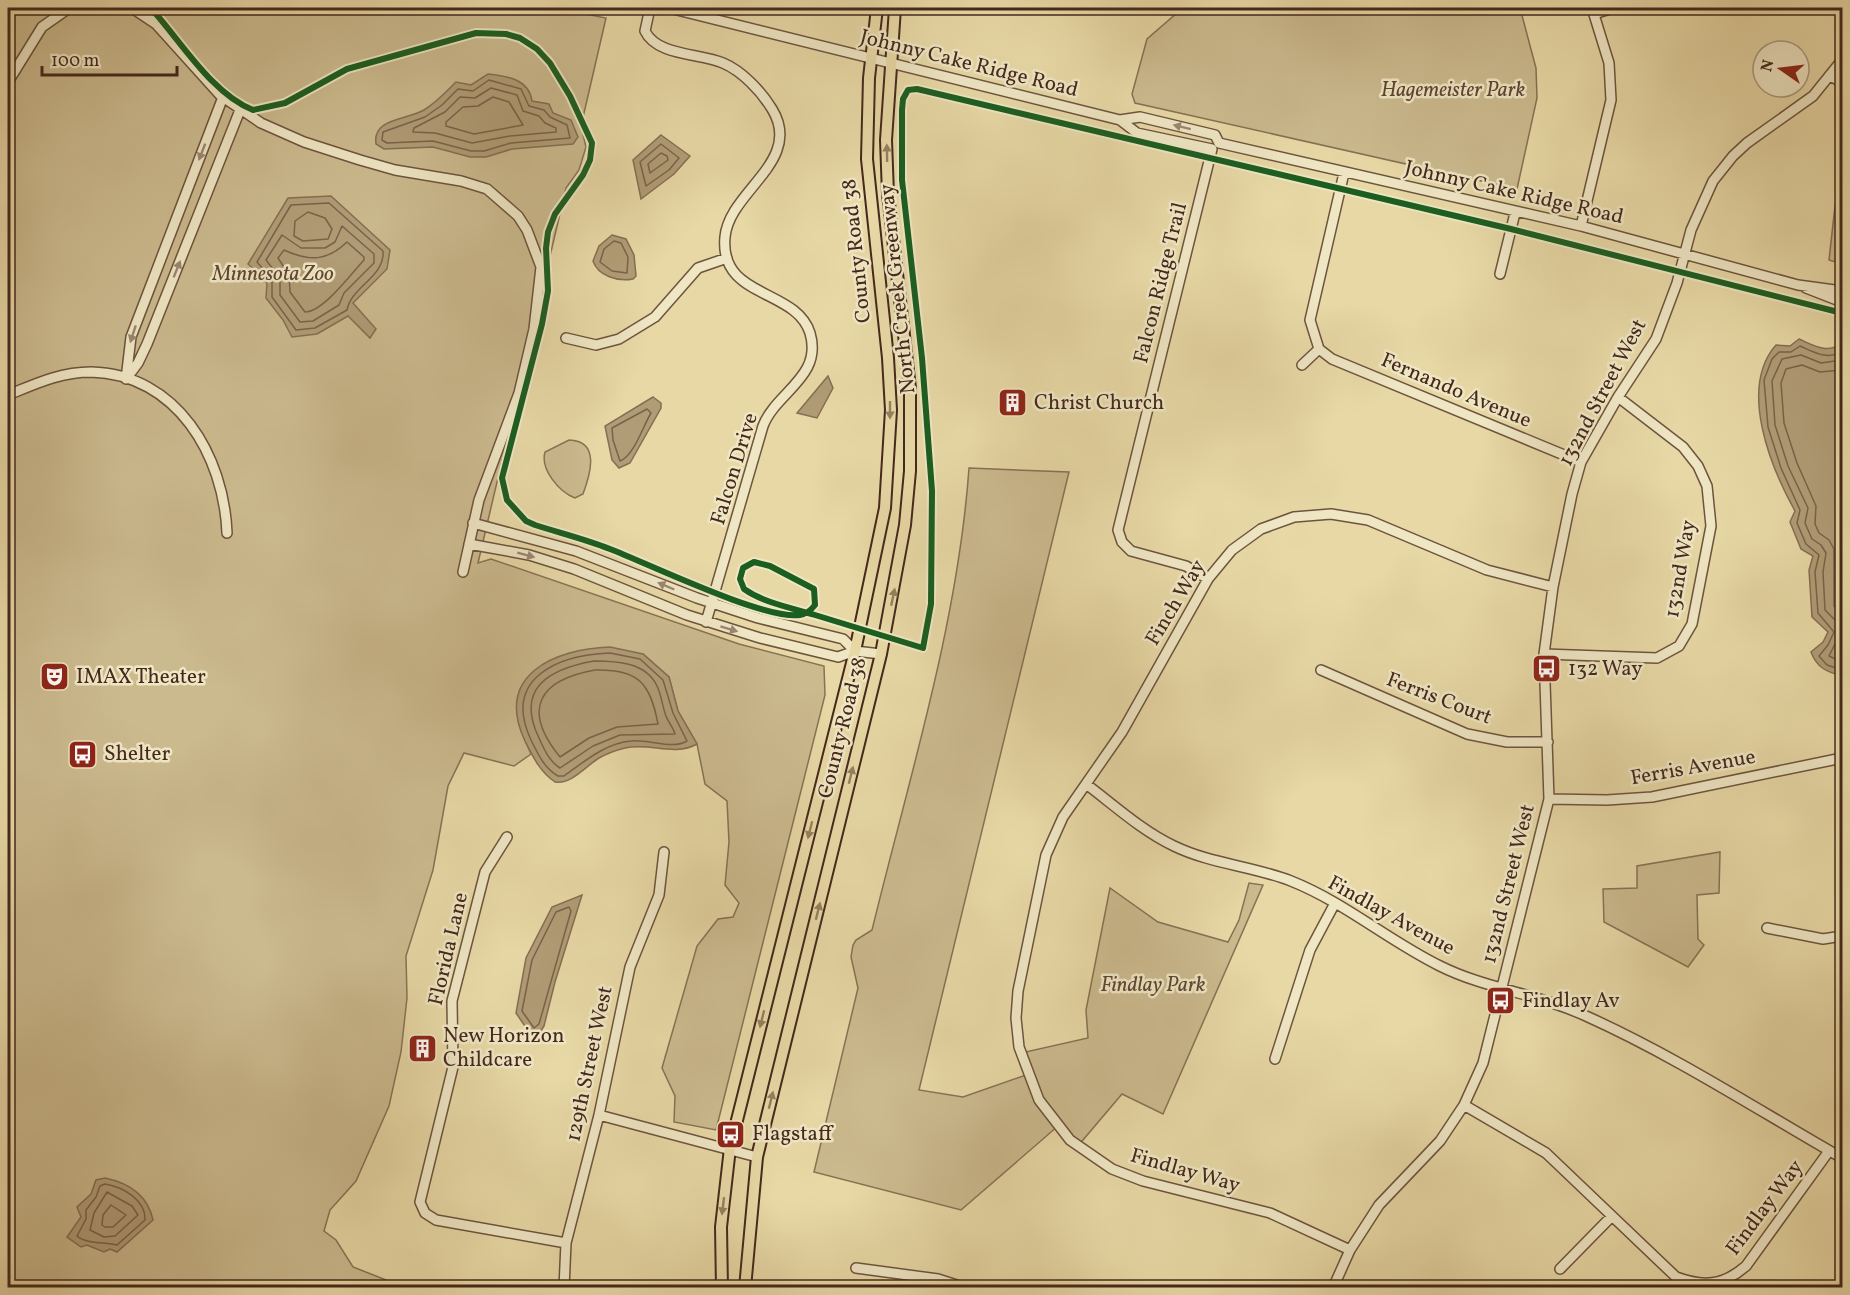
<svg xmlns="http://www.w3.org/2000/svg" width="1850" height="1295" font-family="Vollkorn,serif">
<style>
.green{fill:#cbba8e;stroke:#887155;stroke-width:1.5}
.water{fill:#b09c76;stroke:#856e52;stroke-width:1.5}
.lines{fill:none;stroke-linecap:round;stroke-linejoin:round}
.shore{stroke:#7a6249;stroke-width:1.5}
.minor-casing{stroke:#6d543e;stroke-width:12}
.major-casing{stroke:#44281c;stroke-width:14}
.minor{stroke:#efe6c4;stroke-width:9}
.major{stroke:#e7d8a5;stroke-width:10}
.cycleway-casing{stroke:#efe6c4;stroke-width:10}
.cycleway{stroke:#1b5e20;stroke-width:6}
.oneway{fill:#9a8770}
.oneway2{fill:#968060}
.labels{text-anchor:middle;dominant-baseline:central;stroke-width:5;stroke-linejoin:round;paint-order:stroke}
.street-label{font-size:21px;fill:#44281c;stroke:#efe6c4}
.park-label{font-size:21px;font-style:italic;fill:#5f4533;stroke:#efe6c4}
.poi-label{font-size:21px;fill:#44281c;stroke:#efe6c4;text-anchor:start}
</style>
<rect width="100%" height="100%" fill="#e7d8a5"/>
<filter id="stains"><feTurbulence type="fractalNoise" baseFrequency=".00333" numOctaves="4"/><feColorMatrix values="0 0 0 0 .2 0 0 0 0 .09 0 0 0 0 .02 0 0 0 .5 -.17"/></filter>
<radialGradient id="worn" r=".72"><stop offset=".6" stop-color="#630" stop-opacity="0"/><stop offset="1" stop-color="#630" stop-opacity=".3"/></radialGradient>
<path class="green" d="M8,8H555L606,18L581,126L586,147L579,170L566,188L478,563L491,559L739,644L824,666L825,695L716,1130L674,1122L675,1096L662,1068L697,946L718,919L733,917L739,903L725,885L729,842L727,801L705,784L697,744L678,711L669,677L643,654L520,689C512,713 521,732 531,754L514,766L464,753L448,786L433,870L406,956L407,998L401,1052L389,1106L356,1181L330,1210L324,1231L336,1240L353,1267L404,1287H8Z
M1179,8H1520L1536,68L1537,98L1517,189L1135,103L1132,94L1147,39L1178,12Z
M1842,179V264L1829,260L1835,206Z
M569,440C601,441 590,475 583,494L575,498C559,492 540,469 545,452Z
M969,468L1069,472L919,1090L963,1097L1026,1075L1021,1053L1088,1038L1086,1010L1110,888L1158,922L1228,942L1239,920L1249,883L1263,885L1163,1114L1122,1094L1077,1147L1058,1126L961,1210L814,1172L858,988L851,957L853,945L856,940L872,930C909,778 958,623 969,468Z
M1720,852L1719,893L1697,895L1698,939L1704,945L1688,967L1604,922L1603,889L1637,888V866Z"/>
<path class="water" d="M488,74C507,76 529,79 532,101L549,104L553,113L571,120L578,137L573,144L512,149L486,157H470L433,147L384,149L376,144C372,118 407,120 424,110C437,102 446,92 456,82L471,85Z
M661,135L690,156L674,174L641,199L633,160Z
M331,196L390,250L387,269L353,303L376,329L370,338L348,316L317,334L292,337L283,320L266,298L267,283L248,264L288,198Z
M612,235L626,239L634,255L636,276L633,279C618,282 598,276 593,261L599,246Z
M1799,339C1815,346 1827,354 1842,343V676C1827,672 1817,668 1811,652L1823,642L1828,632L1812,617L1809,570L1813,556L1801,549L1790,522L1795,511C1771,468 1738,388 1776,345L1790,346Z
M828,376L833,388L817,418L797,413Z
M653,397L661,403V408L630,463L619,468L612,460L605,426Z
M610,647L643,654L669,677L678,711L697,744C674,757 650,742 625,748C617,750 606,754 599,758C586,766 571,785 555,782C540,772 533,757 525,741C494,675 554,649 610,647Z
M582,895L555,982L544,1026L535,1041L516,1013L526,958L552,907Z
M105,1178C129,1183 148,1196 153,1220L117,1252L110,1249L104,1252L87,1245L81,1247L67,1237L81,1217L77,1207L91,1194L96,1180Z"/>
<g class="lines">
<path class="shore" d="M489,80L521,89L529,106L544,110L550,117L567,125L570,138L511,143L484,151H471L433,141L387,143L382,140L383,132L425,117L442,105L458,89L473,91Z
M491,88L517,95L523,111L539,116L545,123L556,128V132L510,136L472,143L435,133L413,132L414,128L445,112L460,97L475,98Z
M493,97L509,102L523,125L474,134L446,126V122L463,107L478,106Z
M661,144L679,158L669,170L646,186L640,162Z
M661,153L667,156L668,160L650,173L648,164Z
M329,203L383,251C385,277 351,287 347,310L315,328L296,330L272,297V279L257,262L291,205Z
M308,212L325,218L332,229L328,239L303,241L294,236L295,221Z
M342,226L374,254V263L344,293L339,305L313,321L300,322L280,295V278L266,260L282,235L301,248H325L335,242Z
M614,241L621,243L628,257L627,273L612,271L600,262L604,249Z
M347,242L364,257V260C351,274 323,312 305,312L290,292L289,275L278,258L284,250C310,262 327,261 347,242Z
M1842,351C1828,361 1814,352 1800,346L1791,352H1779L1772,359L1764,380L1768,427L1781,468L1800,510L1797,523L1806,544L1819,555L1815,572L1818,613L1834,632L1828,645L1819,656L1827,665L1842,670
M1842,360L1821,363L1801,355L1782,359L1772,381L1775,425L1788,466L1808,508L1805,523L1812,539L1821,545L1826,553L1823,572L1825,610L1838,623L1841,632L1829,656L1842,662
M1842,370L1820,372L1802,365L1786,369L1781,383L1784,423L1797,463L1816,506L1815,524L1819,533L1829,540L1834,549V606L1842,615
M647,409L651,413C643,426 634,456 620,461L613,440L612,428Z
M610,653L640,659L663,680L673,713L687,741C673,750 649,739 631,741C606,743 585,761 564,776H558C544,768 538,754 531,740C502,678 558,655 610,653Z
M594,661C616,661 646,662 657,686C661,694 662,704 665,713C667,721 673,727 675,734L620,735L593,746L560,768C549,761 544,749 539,738C515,688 549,669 594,661Z
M595,670C639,669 650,683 658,724L617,727L589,738L560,757C521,709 539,680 595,670Z
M569,907L571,911L539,1024L534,1028L522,1011L532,960L556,912Z
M105,1184C123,1187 146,1200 145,1220L117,1245C105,1242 86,1244 77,1236L86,1219V1210L96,1197L100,1186Z
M107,1192L132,1206L138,1215L115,1236L104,1237L90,1230L94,1213Z
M111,1205L126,1215L113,1227H105L102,1225L103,1215Z"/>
<defs>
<path id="minor" d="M132,8L156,24L220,95L261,123L304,142L360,160L395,170L461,181L487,189L518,216L527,230L541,267L534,329L519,393L479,500L463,572
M650,8L645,31C657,56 699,53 723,63C742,71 761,91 772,109C804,161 729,191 725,237C719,299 796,288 810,333C823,377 776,392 763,426L706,622
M669,8L1120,120L1137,133L1212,149
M1594,14L1613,8
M1831,76L1842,83
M8,82L42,27L69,8
M1120,120L1140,117L1215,135L1219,143
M1219,143L1581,226L1798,285L1842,291
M1581,226L1611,100L1609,63L1592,8
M1500,274L1515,213
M1806,288L1842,302
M566,338L596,345L619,339L655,317L698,268L727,258
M1319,349L1332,359L1581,462
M1319,349L1310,320L1344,173
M1302,365L1319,349
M126,379L131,337L223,97
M126,379L138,363L147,344L240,110
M8,395C35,384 60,372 91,372C177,374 224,456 227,533
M473,523L576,551L697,598L758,618L843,639L855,651
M469,544L529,555L574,569L687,615L760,638L838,657L855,651L881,654
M1208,579L1186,566L1131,551L1122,542L1118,530L1212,149
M1544,654L1657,658L1679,646L1692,624L1711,526L1707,486L1698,466L1683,447L1618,397
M1321,670L1467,734L1507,742H1548
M1086,784C1114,805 1142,831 1174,846C1211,864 1253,866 1291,881C1344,902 1389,941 1440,966C1486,989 1539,994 1586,1016C1675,1056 1758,1110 1842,1158
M1549,799L1607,800L1652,797L1842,758
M507,837L485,872L452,1001L453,1067L420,1202L425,1213L436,1220L566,1243
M1767,928L1823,939L1842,936
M1275,1059L1310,950L1335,903
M1464,1105L1546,1153L1676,1277C1703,1287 1723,1286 1746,1266L1829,1151
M599,1115L757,1157
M1350,1250L1270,1213L1143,1181L1112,1169L1070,1140L1039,1100L1019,1047L1016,1018L1018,991L1046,855L1063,817L1122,732L1208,579L1232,550L1261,529L1294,517L1331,514L1368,520L1487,570L1553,587
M856,1268L938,1279L966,1288
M1560,1269L1612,1216
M564,1288L566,1243L599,1115L630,967L659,895L664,852
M1333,1288L1350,1250L1379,1205L1440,1141L1464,1105L1483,1063L1549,799L1544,654L1553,587L1572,494L1581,462L1618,397L1656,339L1677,283L1691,230L1713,181L1733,156L1747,143L1813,96L1842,60"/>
<path id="major" d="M722,1288L721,1227L730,1148L855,651L885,508L891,410L888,358L867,159L869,78L877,8
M745,1288L757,1157L881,654L905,525L910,471V388L888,194L886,140L895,8"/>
</defs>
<use href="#minor" class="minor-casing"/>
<use href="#major" class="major-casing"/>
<use href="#minor" class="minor"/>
<use href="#major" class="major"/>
<defs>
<path id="cycleway" d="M147,8L156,14C183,45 214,95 253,110L285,103L347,69L476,33L506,34L520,38L537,49L550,63L570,96L592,143L590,160L583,175L555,214L548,232L546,248L548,291L542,324L502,478L507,500L526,521L535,525C560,533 585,539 610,549C649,564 764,620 800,615C807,614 811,610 815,605L814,589L770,566L754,562L743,568L740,579L744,589C764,603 792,608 815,615L923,648L931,604L932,491L922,358L902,180V110L903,99L908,90L917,89L1511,229L1842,313"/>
</defs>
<use href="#cycleway" class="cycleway-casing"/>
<use href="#cycleway" class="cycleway"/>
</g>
<defs><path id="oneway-solid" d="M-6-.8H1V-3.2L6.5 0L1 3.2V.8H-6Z" transform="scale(1.5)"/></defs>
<g class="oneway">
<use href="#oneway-solid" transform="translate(1182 127) rotate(-166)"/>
<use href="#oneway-solid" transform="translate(202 152) rotate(111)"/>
<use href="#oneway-solid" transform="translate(177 269) rotate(-68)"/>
<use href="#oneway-solid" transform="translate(133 334) rotate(108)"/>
<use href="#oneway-solid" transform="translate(526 555) rotate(15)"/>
<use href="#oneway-solid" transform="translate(666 586) rotate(-157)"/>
<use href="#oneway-solid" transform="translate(729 629) rotate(17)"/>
</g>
<g class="oneway2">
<use href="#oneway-solid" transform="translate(887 153) rotate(-91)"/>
<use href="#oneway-solid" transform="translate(890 410) rotate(90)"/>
<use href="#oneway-solid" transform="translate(893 597) rotate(-78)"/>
<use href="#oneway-solid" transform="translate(851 775) rotate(-76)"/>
<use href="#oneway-solid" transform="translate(810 830) rotate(104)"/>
<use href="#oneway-solid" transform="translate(818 911) rotate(-76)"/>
<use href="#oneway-solid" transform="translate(762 1019) rotate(104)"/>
<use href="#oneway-solid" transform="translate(771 1100) rotate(-76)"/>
<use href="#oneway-solid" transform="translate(723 1206) rotate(97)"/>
</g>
<defs>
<symbol id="building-square" viewBox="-11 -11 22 22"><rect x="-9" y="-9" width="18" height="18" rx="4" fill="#8f2418" stroke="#efe6c4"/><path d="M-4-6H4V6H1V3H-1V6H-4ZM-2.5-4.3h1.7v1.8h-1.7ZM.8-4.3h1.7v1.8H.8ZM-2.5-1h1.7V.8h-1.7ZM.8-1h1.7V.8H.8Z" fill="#fff"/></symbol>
<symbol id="bus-square" viewBox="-11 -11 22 22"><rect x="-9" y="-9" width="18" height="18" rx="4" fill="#8f2418" stroke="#efe6c4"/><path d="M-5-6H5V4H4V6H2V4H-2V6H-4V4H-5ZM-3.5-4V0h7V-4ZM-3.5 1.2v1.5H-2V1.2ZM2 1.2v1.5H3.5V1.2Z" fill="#fff"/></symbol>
<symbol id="theatre-square" viewBox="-11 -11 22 22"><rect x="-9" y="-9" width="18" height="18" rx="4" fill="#8f2418" stroke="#efe6c4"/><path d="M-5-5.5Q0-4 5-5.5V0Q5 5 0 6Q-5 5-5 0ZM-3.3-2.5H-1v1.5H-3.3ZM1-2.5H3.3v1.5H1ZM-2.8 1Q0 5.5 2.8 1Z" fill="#fff"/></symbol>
</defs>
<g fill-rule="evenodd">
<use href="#building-square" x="996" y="386" width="33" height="33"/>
<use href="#bus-square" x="1530" y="652" width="33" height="33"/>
<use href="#theatre-square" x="38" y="660" width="33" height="33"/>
<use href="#bus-square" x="66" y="738" width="33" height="33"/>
<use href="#bus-square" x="1484" y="984" width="33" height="33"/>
<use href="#building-square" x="406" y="1032" width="33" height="33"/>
<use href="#bus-square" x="714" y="1118" width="33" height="33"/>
</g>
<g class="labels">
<g class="street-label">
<text transform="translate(969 64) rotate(14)">Johnny Cake Ridge Road</text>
<text transform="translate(1514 193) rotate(13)">Johnny Cake Ridge Road</text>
<text transform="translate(857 251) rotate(-96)">County Road 38</text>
<text transform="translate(1161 283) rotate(-76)">Falcon Ridge Trail</text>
<text transform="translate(898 289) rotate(-96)">North Creek Greenway</text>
<text transform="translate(1456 391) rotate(23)">Fernando Avenue</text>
<text transform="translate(1603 393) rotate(-62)">132nd Street West</text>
<text transform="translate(735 469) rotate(-73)">Falcon Drive</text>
<text transform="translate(1681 569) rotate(-80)">132nd Way</text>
<text transform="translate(1176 603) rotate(-59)">Finch Way</text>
<text transform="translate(1439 699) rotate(21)">Ferris Court</text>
<text transform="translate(843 728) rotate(-76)">County Road 38</text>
<text transform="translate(1693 768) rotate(-10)">Ferris Avenue</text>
<text transform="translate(1509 884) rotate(-76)">132nd Street West</text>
<text transform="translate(1391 916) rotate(29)">Findlay Avenue</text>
<text transform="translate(449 949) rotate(-77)">Florida Lane</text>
<text transform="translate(590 1064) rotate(-78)">129th Street West</text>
<text transform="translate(1185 1171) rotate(16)">Findlay Way</text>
<text transform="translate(1765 1208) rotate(-53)">Findlay Way</text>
</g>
<g class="park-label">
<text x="1453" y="90">Hagemeister Park</text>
<text x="273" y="274">Minnesota Zoo</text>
<text x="1153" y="985">Findlay Park</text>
</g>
<g class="poi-label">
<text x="1034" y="403">Christ Church</text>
<text x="1568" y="669">132 Way</text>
<text x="76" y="677">IMAX Theater</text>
<text x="104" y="754">Shelter</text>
<text x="1522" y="1001">Findlay Av</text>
<text x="443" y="1036">New Horizon<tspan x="443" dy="24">Childcare</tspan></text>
<text x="752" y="1134">Flagstaff</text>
</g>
</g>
<rect width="1850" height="1295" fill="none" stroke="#e7d8a5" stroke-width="30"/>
<rect x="9" y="9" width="1832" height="1277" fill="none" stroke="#44281c" stroke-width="3"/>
<rect x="15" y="15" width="1820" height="1265" fill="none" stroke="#44281c" stroke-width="1.5"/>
<g transform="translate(1781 69) rotate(284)"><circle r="28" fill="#efe6c4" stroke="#ab9a81" stroke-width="1.5"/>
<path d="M0-4.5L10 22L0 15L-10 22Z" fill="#8f2418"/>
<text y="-9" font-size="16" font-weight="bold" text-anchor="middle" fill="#44281c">N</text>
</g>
<path d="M42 66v9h135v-9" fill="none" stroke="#44281c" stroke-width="3"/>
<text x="51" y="66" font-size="18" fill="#44281c" stroke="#efe6c4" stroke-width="4.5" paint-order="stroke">100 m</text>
<rect width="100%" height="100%" filter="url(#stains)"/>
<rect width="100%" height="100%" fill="url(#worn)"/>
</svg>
